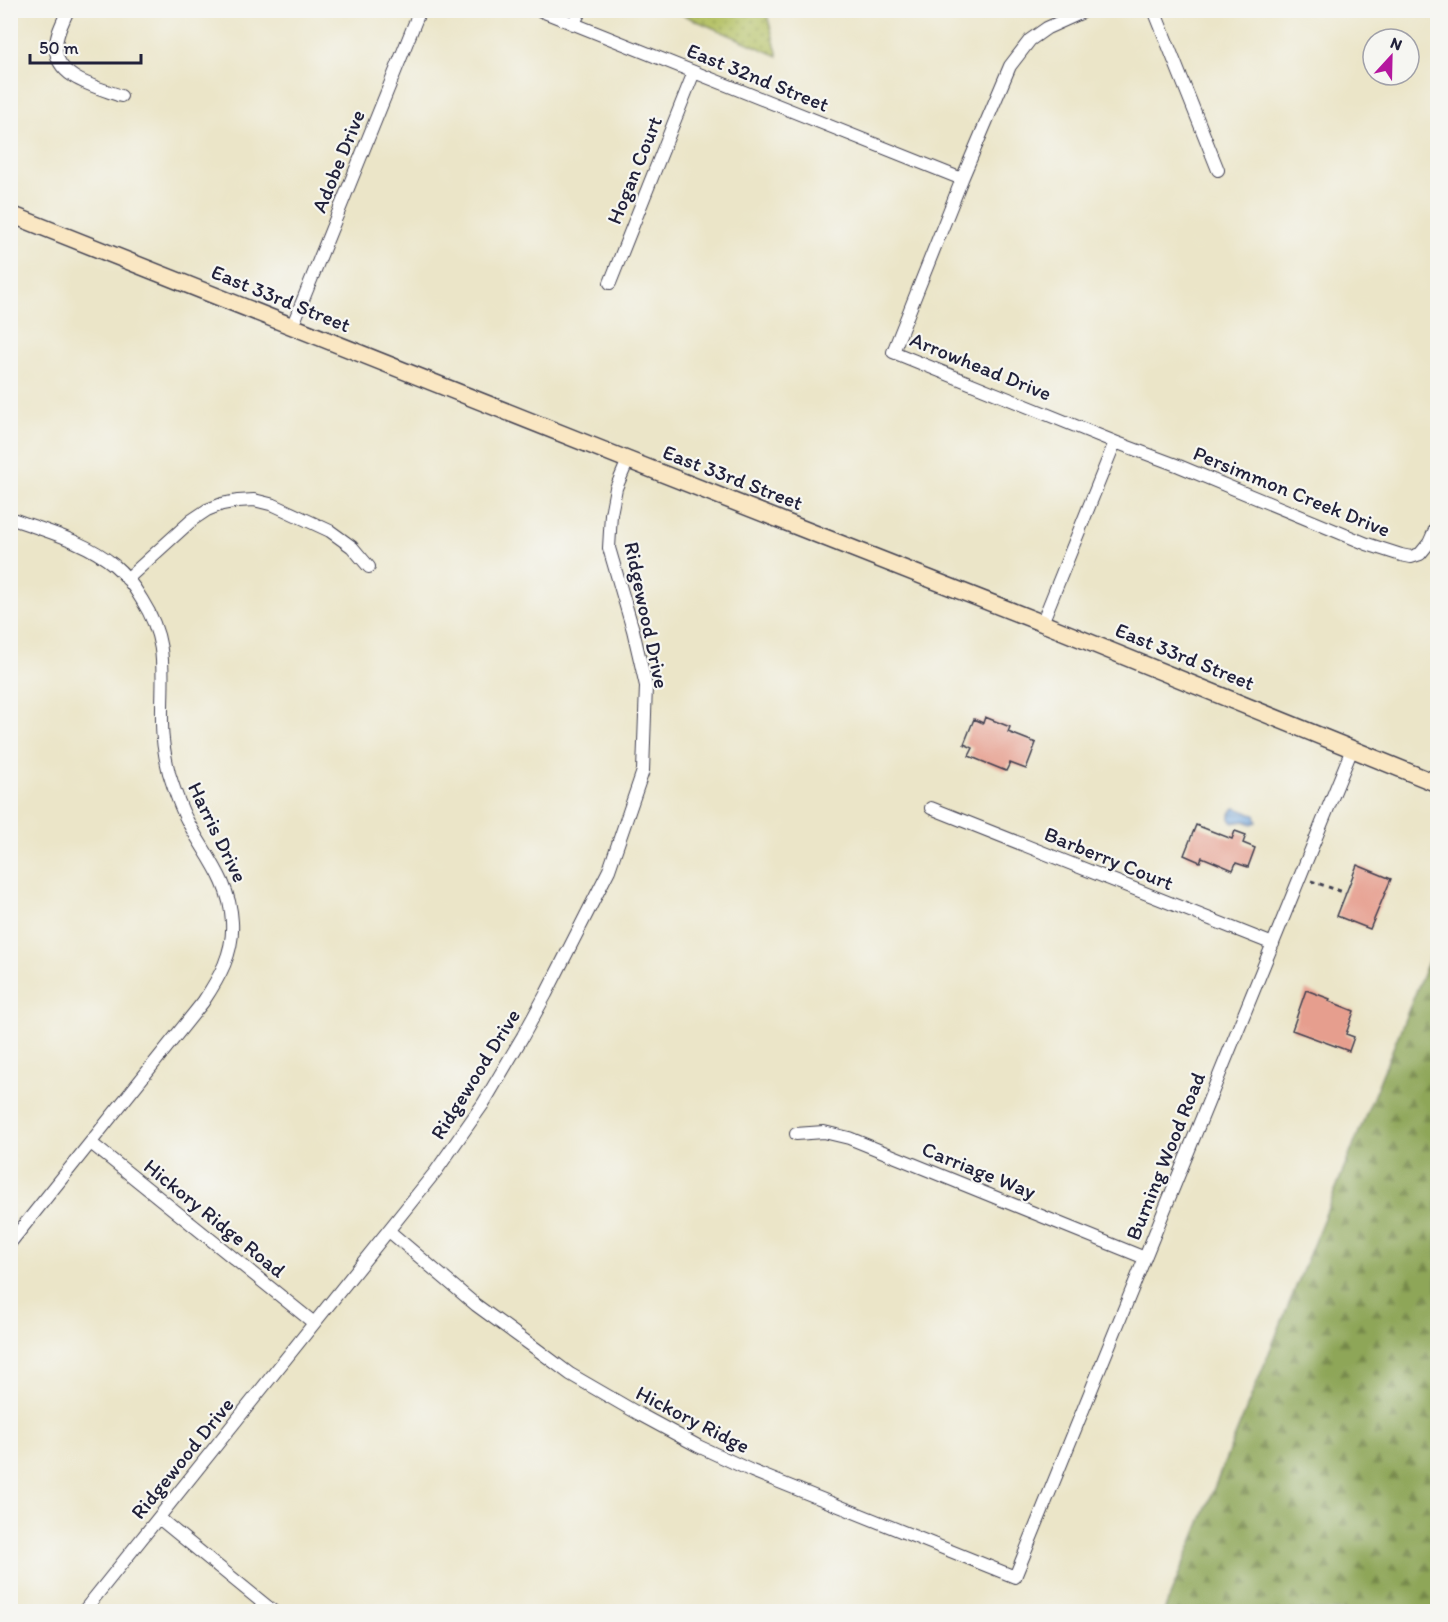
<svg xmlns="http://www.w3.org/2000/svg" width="1448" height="1622" font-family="Itim,sans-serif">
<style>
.forest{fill:url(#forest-firs);stroke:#58644a;stroke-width:1.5}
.garden{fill:url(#garden-dots);stroke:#6a714e;stroke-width:1.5}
.water{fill:url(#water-rules);stroke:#48628b;stroke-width:1.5}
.building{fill:#e69e8e}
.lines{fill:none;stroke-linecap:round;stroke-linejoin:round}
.street-casing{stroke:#403f50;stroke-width:14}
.secondary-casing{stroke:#403f50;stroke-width:19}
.path{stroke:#403f50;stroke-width:3;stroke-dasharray:4.5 4.5;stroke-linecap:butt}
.street{stroke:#fff;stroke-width:12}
.secondary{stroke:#fae7c3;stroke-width:16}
.labels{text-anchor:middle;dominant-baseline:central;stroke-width:4.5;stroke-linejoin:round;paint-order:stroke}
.street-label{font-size:21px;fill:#22223b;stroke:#f6f6f2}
</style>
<defs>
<pattern id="forest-firs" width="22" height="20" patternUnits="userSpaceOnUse" patternTransform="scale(1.5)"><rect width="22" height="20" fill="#8ea658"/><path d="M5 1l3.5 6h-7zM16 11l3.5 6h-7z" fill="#74874a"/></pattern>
<pattern id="garden-dots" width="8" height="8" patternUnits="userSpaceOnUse" patternTransform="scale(1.5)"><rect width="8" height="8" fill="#b3c062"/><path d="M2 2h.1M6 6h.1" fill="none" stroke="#919c52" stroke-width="1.8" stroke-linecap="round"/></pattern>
<pattern id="water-rules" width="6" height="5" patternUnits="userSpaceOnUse" patternTransform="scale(1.5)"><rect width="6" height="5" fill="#6da3db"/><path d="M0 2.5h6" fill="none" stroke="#5984b3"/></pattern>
</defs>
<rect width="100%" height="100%" fill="#f6f6f2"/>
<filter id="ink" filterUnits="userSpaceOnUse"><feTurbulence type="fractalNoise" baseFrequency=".0167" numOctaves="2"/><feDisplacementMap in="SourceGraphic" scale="12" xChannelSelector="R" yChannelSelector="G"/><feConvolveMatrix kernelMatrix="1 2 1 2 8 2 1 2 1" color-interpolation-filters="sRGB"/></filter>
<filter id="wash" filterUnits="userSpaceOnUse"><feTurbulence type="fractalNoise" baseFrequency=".008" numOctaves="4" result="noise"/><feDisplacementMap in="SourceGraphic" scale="24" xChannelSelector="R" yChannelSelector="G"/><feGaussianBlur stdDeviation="1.35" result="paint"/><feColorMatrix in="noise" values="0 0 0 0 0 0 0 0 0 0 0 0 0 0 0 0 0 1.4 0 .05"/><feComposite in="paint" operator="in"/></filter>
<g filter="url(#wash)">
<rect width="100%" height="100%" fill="#ebe5c8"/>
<path class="forest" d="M1437,940V1611H1164Z"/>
<path class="garden" d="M674,11H766L778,56Z"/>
<path class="water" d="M1236,808L1255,815L1257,822L1252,824L1244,821L1233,823C1228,818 1229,811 1236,808Z"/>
<g id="blocks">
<path class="building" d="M985,717L1010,727L1008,732L1036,743L1026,769L1010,763L1006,771L969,756L973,748L964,744L974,719L983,723Z
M1196,825L1232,839L1235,831L1246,835L1243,843L1255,848L1248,867L1236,863L1233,870L1202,857L1200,862L1184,855Z
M1357,865L1391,879L1370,929L1337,916Z
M1306,990L1330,999L1329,1001L1354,1011L1346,1034L1354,1037L1349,1051L1292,1030Z"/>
</g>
</g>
<g filter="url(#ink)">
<use href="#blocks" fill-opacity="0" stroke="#403f50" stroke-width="1.5"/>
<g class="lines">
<defs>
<path id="street" d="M68,10C63,22 56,34 56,46C54,78 97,87 121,96
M539,10L962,179
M1154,10L1218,170
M573,24L581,10
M610,283L694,72
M292,327L420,10
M1115,442L1179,466L1367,544L1401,555L1411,557L1420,554L1429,543L1438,523
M10,518C45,531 85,541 114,565C125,574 135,588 142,600C170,644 161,675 162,723C162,740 165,757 169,773C174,789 179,805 187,820C205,855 230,880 232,922C234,953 219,978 203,1002L10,1243
M127,579L192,520L207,510L222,504L238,501L254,500L274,505L330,531L352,547L369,567
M1042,623L1115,442L893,352L962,179L1010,66L1030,40L1047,28L1087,10
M931,808L1273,944
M796,1134L824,1132L849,1138L1145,1258
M91,1143L314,1323
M389,1231L476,1305L535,1348L570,1374L639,1414L698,1446L752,1471L1015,1577L1352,749
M159,1518L274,1612
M83,1612L436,1171L483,1104L523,1036L546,994L609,870L643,771L646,686L633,630L609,548L611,514L616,488L628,460"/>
<path id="secondary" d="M10,214L628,460L1042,623L1438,784"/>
</defs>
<use href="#street" class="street-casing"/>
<use href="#secondary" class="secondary-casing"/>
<path class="path" d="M1311,881L1346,893"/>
<use href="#street" class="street"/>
<use href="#secondary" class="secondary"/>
</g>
</g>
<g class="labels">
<g class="street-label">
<text transform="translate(758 77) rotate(22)">East 32nd Street</text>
<text transform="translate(338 161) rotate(-68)">Adobe Drive</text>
<text transform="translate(634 170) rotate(-68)">Hogan Court</text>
<text transform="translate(281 298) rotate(22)">East 33rd Street</text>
<text transform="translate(981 366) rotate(22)">Arrowhead Drive</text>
<text transform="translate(733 477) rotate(21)">East 33rd Street</text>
<text transform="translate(1292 491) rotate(22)">Persimmon Creek Drive</text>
<text transform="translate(647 615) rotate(78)">Ridgewood Drive</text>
<text transform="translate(1185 656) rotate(22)">East 33rd Street</text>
<text transform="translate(218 832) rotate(64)">Harris Drive</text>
<text transform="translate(1109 858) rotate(22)">Barberry Court</text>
<text transform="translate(475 1074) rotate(-58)">Ridgewood Drive</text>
<text transform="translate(1165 1156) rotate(-68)">Burning Wood Road</text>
<text transform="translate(979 1170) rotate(22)">Carriage Way</text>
<text transform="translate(215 1218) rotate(39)">Hickory Ridge Road</text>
<text transform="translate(693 1419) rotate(27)">Hickory Ridge</text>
<text transform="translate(182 1458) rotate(-51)">Ridgewood Drive</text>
</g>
</g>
<rect width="1448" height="1622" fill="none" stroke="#f6f6f2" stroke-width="36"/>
<g transform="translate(1391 57) rotate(22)"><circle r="28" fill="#f6f6f2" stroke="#a1a1a9" stroke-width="1.5"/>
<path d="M0-4.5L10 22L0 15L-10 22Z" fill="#b5179e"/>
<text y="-9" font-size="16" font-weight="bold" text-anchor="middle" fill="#22223b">N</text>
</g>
<path d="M30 54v9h111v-9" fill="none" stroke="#22223b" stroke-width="3"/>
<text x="39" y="54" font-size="18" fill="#22223b" stroke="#f6f6f2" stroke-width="4.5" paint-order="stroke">50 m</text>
</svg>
